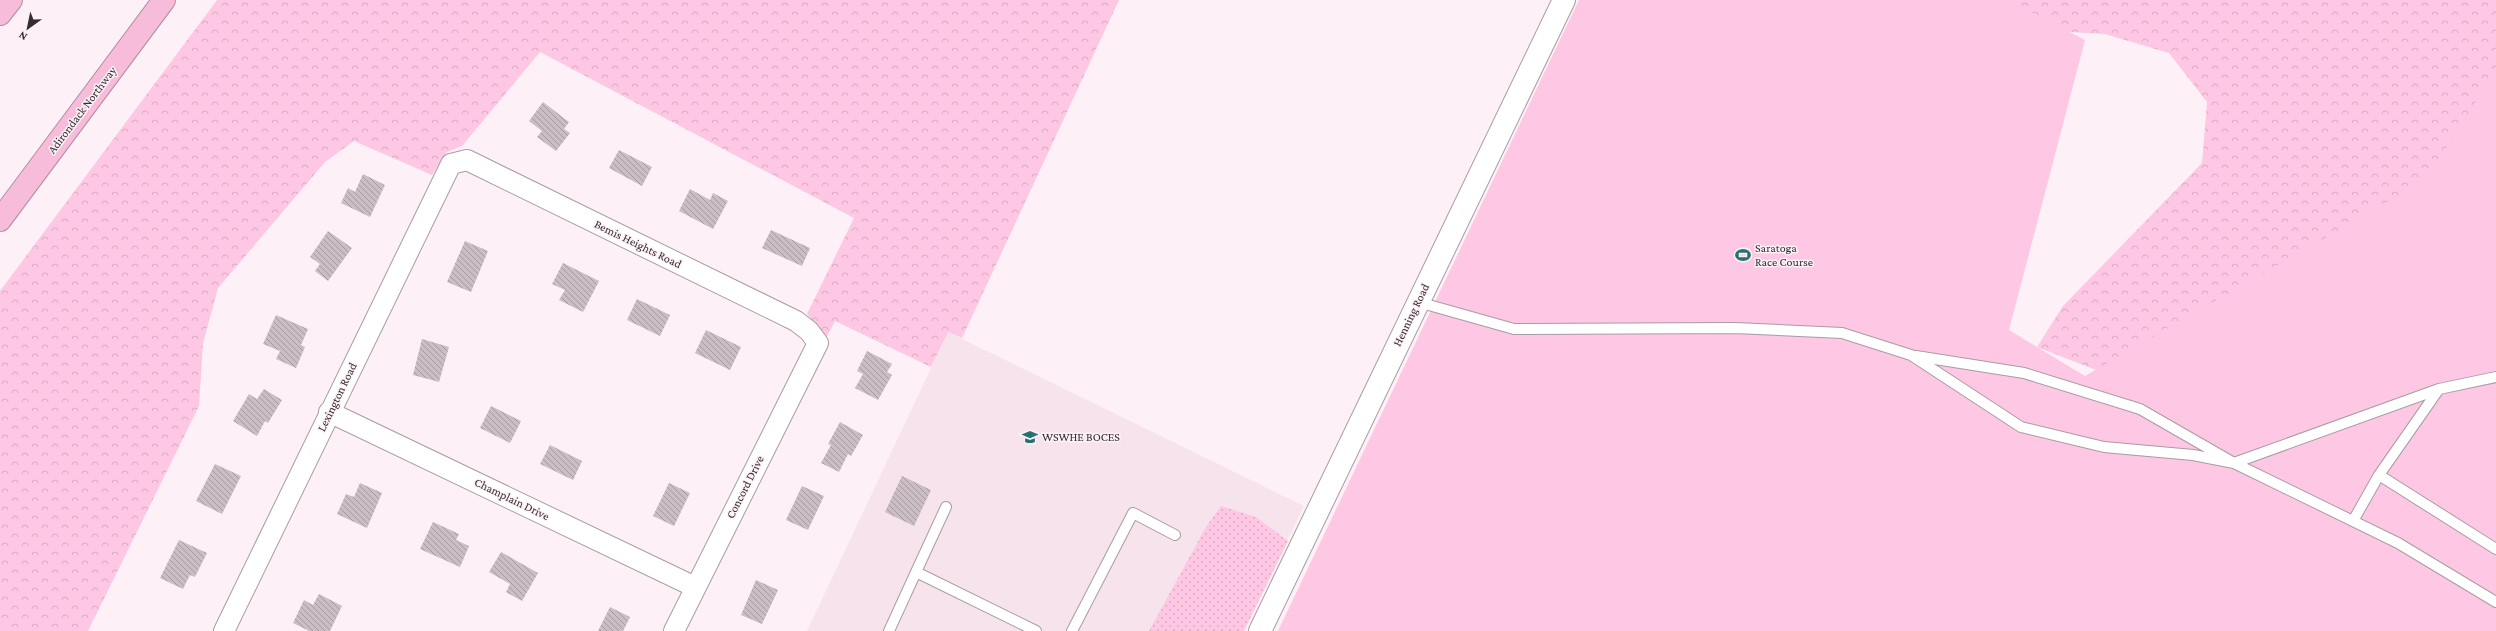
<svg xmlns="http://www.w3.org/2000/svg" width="2496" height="631" font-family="'Crimson Pro',serif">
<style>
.built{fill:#f7e3ec}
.grass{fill:url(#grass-dots)}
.forest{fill:url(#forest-crowns)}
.pitch{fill:#fec7e3}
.building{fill:url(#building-back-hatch)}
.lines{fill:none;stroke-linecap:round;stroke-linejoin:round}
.service-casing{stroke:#a89ca2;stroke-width:12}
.minor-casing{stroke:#a89ca2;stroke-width:22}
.tertiary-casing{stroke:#a89ca2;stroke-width:24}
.motorway-casing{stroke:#b38a9f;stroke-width:24}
.service{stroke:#fff;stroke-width:10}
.minor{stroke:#fff;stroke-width:20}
.tertiary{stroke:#fff;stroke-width:22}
.motorway{stroke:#f8bcdb;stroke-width:22}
.labels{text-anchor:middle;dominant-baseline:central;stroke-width:3;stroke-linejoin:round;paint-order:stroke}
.street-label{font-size:12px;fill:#322d30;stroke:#fdf1f7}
.poi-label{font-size:12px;fill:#322d30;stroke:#fdf1f7;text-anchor:start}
</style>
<defs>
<pattern id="grass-dots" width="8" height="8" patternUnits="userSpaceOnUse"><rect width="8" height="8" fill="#fec7e3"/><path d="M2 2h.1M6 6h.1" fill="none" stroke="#daabc3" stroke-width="1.8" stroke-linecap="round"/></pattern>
<pattern id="forest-crowns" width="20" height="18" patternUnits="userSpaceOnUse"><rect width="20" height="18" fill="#fec7e3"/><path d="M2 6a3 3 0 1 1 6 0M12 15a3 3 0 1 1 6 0" fill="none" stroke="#daabc3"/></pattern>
<pattern id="building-back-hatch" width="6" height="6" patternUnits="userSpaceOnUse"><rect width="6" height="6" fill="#cabec4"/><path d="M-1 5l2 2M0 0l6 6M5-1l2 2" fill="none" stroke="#a59ba0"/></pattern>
</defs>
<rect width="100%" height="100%" fill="#fdf1f7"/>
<path class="built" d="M948,332L1304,506L1244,631H807Z"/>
<path class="grass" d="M1221,506L1256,517L1288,541L1244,631H1149L1206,527Z"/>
<path class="forest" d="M217,0H1119L962,338L948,332L931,367L835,321L823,344L817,326L807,314L854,218L540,52L462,146L447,152L432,175L354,141L325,162L218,288L203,343L199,406L88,631H0V291Z
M1888,0H2496V100L2481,165L2150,391L2037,347L2063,306L2202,163L2207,102L2169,53L2105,34L1977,27Z"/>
<path class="pitch" d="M1579,0H2007L2085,40L2009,330L2085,376L2426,180L2496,70V631H1278Z"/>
<path class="building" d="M543,102L569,122L564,129L570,133L556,151L537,137L542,131L529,121Z
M619,150L652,167L642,186L609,168Z
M363,174L385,185L370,217L341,203L348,188L355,192Z
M690,189L710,200L713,193L728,201L713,229L679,211Z
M771,230L810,248L802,266L762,248Z
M328,231L352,248L328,281L315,271L320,264L310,257Z
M465,241L488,251L471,292L447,282Z
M563,263L599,281L583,312L559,300L565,290L552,284Z
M637,299L670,315L660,336L627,320Z
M276,315L308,329L301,345L305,347L296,368L276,359L280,351L263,344Z
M706,330L741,347L730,370L695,353Z
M422,339L449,347L439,382L413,375Z
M867,351L892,364L887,372L892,375L878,400L855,388L863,374L857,371Z
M264,389L282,400L268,423L265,421L257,436L233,421L249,394L257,399Z
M491,406L521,421L510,443L480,428Z
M840,422L863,435L851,456L848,454L839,472L821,463L831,445L828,444Z
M550,445L582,461L573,480L540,464Z
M215,464L241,476L222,514L196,501Z
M902,476L931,490L914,526L885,512Z
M360,483L382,493L367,528L337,514L346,494L354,497Z
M669,483L690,493L674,526L653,516Z
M802,486L824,496L808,530L786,520Z
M433,522L459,534L456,540L469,546L460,567L420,549Z
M179,540L207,553L195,577L190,575L183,589L160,578Z
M501,552L538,573L522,601L506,592L510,584L489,572Z
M756,580L778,590L762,624L741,615Z
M319,594L342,606L330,631H309L293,623L304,600L313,605Z
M610,607L630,617L623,631H598Z"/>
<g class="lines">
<defs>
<path id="service" d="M1418,302L1514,329L1735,328L1842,333L1911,355L2021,427L2104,447L2193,455L2234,463L2398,543L2496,602
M1916,356L2024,373L2140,409L2234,463L2439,389L2496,377
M2379,475L2496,549
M2353,521L2379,475L2439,389
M916,572L946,507
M889,631L916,572L1036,631
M1072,631L1133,513L1175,535"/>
<path id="minor" d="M329,412L695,587
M224,631L451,164L467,160L796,321L809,331L818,343L674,631"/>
<path id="tertiary" d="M1260,631L1564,0"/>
<path id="motorway" d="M0,14L11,0
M0,220L164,0"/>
</defs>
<use href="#service" class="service-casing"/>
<use href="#minor" class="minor-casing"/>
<use href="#tertiary" class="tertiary-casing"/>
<use href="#motorway" class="motorway-casing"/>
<use href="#service" class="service"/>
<use href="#minor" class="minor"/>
<use href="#tertiary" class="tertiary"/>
<use href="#motorway" class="motorway"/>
</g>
<defs>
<symbol id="stadium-bare" viewBox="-9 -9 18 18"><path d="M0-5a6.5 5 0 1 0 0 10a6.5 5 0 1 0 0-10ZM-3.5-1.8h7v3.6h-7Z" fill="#267172" stroke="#fdf1f7" stroke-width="2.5" paint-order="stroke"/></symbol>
<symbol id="school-bare" viewBox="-9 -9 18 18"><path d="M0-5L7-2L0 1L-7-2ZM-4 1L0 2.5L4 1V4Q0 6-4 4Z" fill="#267172" stroke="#fdf1f7" stroke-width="2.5" paint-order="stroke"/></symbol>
</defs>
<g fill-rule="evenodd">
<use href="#stadium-bare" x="1732" y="244" width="22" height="22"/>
<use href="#school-bare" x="1019" y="426" width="22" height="22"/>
</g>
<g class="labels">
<g class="street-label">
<text transform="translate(82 110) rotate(-53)">Adirondack Northway</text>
<text transform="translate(638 244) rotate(26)">Bemis Heights Road</text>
<text transform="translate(1411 315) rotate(-64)">Henning Road</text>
<text transform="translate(337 397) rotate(-64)">Lexington Road</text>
<text transform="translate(745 487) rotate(-63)">Concord Drive</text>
<text transform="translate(512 499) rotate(26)">Champlain Drive</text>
</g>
<g class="poi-label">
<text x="1755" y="248">Saratoga<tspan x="1755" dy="14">Race Course</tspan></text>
<text x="1042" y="437">WSWHE BOCES</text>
</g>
</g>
<g transform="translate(28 28) rotate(213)" stroke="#fdf1f7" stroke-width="3" paint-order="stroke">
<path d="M0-3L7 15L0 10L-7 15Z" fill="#322d30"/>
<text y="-6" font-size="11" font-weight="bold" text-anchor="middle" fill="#322d30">N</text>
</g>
</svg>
